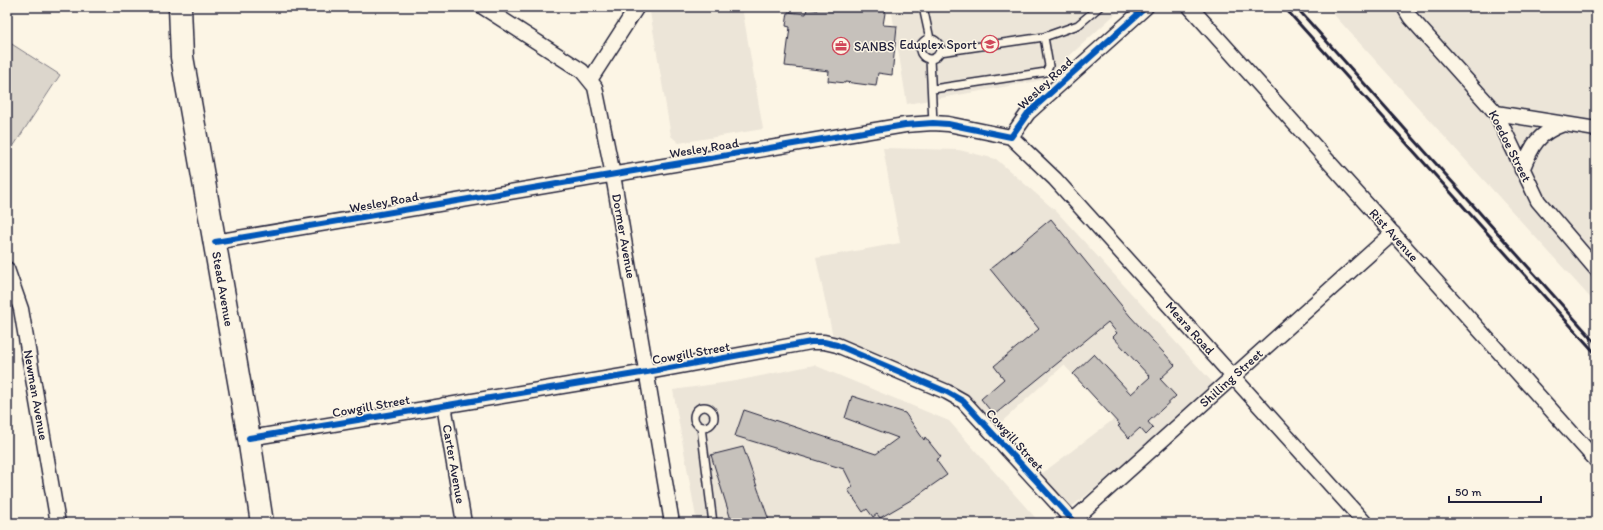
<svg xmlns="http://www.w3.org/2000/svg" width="1603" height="530" font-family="Itim,sans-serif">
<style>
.built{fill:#ece5d8}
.green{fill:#dcd6cc;stroke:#7f7c84}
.building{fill:#c6c1bb;stroke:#22223b}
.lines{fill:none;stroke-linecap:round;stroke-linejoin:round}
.lane-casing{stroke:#22223b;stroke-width:10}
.street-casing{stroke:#22223b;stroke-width:17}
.primary-casing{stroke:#22223b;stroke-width:25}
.lane{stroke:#fcf5e5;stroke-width:7}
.street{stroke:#fcf5e5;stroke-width:14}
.primary{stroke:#fcf5e5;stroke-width:22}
.rail{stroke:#22223b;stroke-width:3}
.cycleway-casing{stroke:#fcf5e5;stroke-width:8}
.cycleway{stroke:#0057b8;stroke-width:6}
.labels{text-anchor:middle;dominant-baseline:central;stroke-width:3;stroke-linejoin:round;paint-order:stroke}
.poi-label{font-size:13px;fill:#22223b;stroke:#fcf5e5;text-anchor:end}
.street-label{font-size:13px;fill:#22223b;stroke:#fcf5e5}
</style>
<rect width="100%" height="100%" fill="#fcf5e5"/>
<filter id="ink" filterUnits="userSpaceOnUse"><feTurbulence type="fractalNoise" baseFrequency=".025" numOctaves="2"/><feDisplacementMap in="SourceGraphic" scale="8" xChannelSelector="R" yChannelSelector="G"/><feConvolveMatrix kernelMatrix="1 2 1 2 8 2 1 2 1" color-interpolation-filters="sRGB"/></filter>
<g filter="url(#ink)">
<path class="built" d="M653,7H742L763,129L679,143L671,136L650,12Z
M891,7H1123L1043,80L907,104Z
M1327,7H1596V304Z
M883,148L959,150L996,159L1057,212L1213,383L1143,450L1070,508L1040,475L1114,419L1064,365L996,427L942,385L833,337L816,258L900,243Z
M814,365L949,421L1040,523H697L673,390L736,381Z"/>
<path class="green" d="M7,41L60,75L7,156Z"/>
<path class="building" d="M817,7H886L883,25L897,26L892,75L878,73L876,86L845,82V83L828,81L829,71L785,66L790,27L786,26L788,12L806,14L807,8L817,10Z
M1051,219L1130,316L1175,365L1160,379L1176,396L1148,422L1153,428L1146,435L1140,428L1129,438L1118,426L1120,425L1073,374L1094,354L1131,394L1150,377L1113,337L1117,333L1108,322L994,415L981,399L1004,379L994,366L1039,329L990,269Z
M852,396L905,413L924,440L925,437L941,457L936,460L947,475L911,500L880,518L877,514L873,517L867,509L863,512L848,490L853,487L844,469L735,436L744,410L876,454L898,438L845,418Z
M743,447L770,523H732L711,455Z"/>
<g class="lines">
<defs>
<path id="lane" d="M923,7L930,39
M1044,37L1078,25L1099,7
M920 49a10 10 0 1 1 20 0a10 10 0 1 1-20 0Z
M930,59L933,123
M933,89L1046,72L1049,66L1044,37L940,52
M694 417a10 10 0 1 1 20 0a10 10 0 1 1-20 0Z
M701,427L713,523"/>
<path id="street" d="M483,7L582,71L595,87L613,175L672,523
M1190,7L1596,460
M1404,7L1410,17L1496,113L1538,201L1596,269
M590,80L637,7
M1496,113L1596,129
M1011,137L1055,179L1365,523
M1522,170C1532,145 1538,133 1564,124
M215,242L905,125L933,123L948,124L1011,137L1028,113L1146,7
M7,269L21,309L58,523
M444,405L464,523
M249,438L647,372L811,342H824L837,345L947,392L963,401L1075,523
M1070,523L1393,233"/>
<path id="primary" d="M180,7L182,57L249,438L262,523"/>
</defs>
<use href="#lane" class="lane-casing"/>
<use href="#street" class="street-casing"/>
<use href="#primary" class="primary-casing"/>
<use href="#lane" class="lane"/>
<use href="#street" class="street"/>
<use href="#primary" class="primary"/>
<path class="rail" d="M1284,7L1596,354
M1296,7L1596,343"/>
<defs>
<path id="cycleway" d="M215,242L905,125L933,123L948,124L1011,137L1028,113L1146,7
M249,438L647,372L811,342H824L837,345L947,392L963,401L1075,523"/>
</defs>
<use href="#cycleway" class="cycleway-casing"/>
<use href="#cycleway" class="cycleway"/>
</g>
</g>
<defs>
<symbol id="school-ring" viewBox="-11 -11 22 22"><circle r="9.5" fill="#fcf5e5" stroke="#d1495b" stroke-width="1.5"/><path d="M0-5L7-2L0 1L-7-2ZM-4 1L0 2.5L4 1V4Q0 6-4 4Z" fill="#d1495b"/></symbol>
<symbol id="office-ring" viewBox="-11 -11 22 22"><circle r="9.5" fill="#fcf5e5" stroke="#d1495b" stroke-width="1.5"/><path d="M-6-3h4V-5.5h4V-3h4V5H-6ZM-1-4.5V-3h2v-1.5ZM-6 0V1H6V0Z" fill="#d1495b"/></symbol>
</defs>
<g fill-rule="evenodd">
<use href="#school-ring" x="980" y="34" width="20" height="20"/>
<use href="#office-ring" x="831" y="36" width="20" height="20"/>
</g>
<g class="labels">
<g class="poi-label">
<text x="977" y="44">Eduplex Sport</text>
<text x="854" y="46" text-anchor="start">SANBS</text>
</g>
<g class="street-label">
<text transform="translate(1045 83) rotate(-43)">Wesley Road</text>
<text transform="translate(1510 146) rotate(63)">Koedoe Street</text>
<text transform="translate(704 148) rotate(-9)">Wesley Road</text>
<text transform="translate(384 202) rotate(-10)">Wesley Road</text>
<text transform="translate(1394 235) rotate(48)">Rist Avenue</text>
<text transform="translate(624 236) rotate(80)">Dormer Avenue</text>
<text transform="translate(223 289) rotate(80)">Stead Avenue</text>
<text transform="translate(1190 328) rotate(48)">Meara Road</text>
<text transform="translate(691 353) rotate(-10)">Cowgill Street</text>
<text transform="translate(1231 378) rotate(-42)">Shilling Street</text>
<text transform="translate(36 395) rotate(80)">Newman Avenue</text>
<text transform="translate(371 406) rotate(-10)">Cowgill Street</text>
<text transform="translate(1015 440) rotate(48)">Cowgill Street</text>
<text transform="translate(454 464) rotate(80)">Carter Avenue</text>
</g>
</g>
<rect width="1603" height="530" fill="none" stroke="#fcf5e5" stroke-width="24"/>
<rect x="12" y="12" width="1579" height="506" fill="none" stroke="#22223b" stroke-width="1.5" filter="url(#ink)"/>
<path d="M1449 496v6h92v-6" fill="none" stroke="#22223b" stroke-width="2"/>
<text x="1455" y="496" font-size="12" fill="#22223b" stroke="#fcf5e5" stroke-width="3" paint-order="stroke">50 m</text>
</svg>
